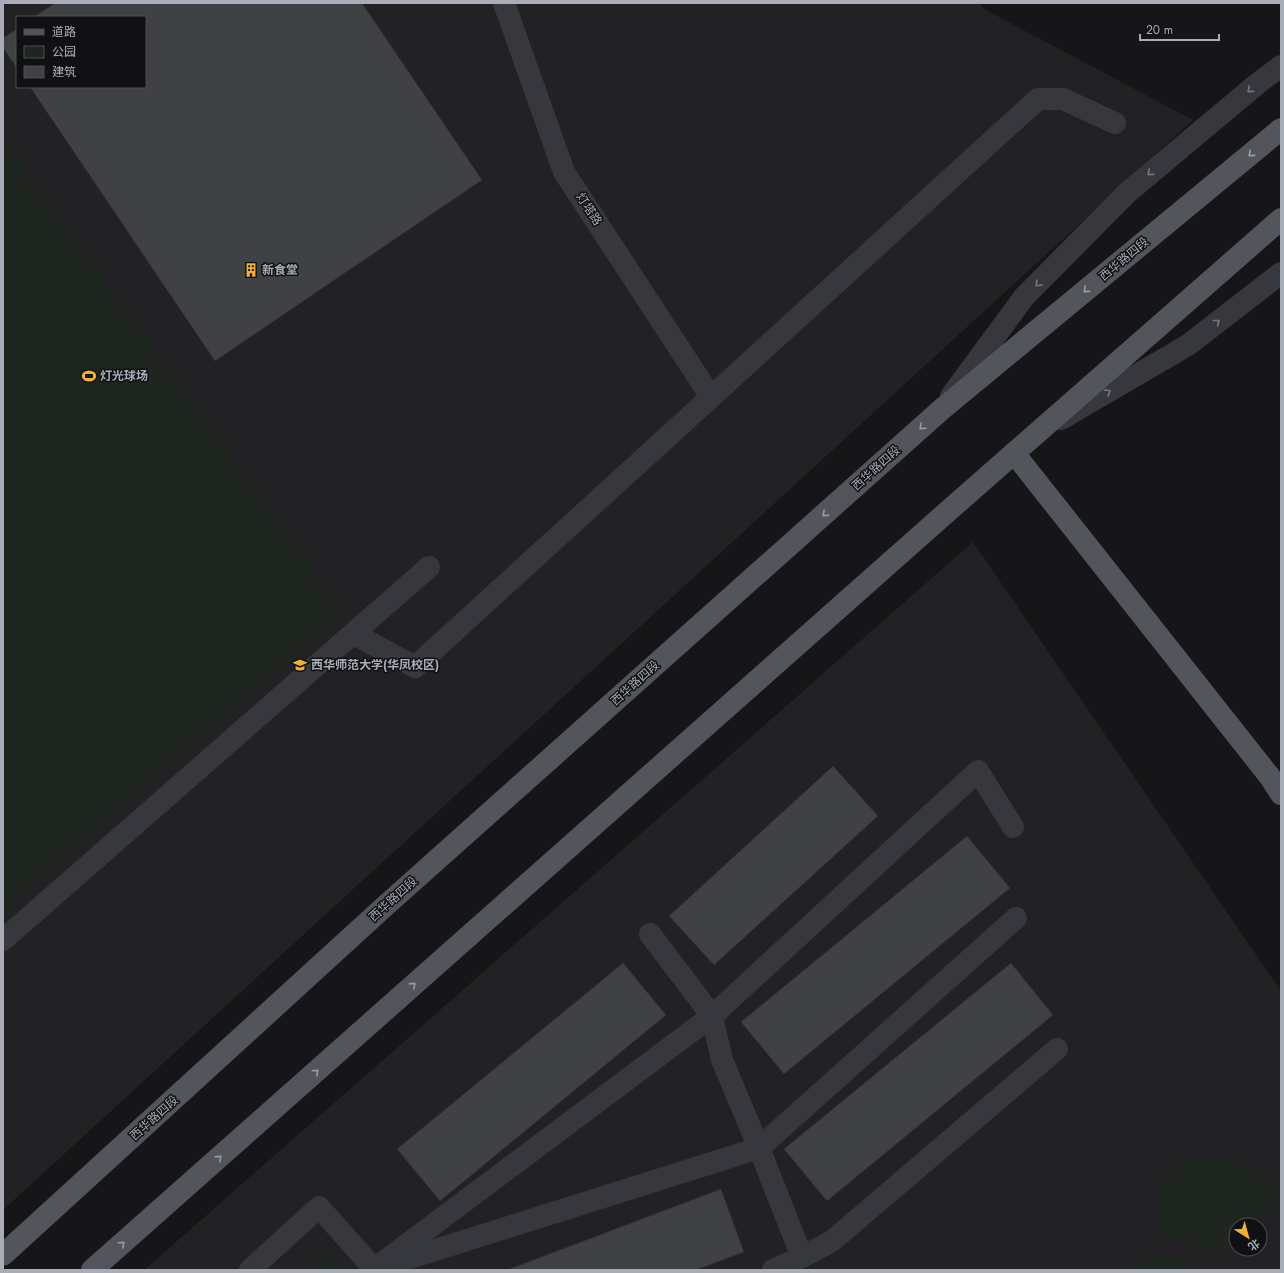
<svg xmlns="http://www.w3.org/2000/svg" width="1284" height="1273" font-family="Jost,'Noto Sans SC',sans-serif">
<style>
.built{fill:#222225;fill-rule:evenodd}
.green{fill:#1e261f}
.building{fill:#404145;stroke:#303034}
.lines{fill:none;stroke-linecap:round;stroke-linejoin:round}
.minor{stroke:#37383d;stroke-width:22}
.major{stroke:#53555c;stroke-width:22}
.oneway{stroke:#757881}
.oneway2{stroke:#979ba6}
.labels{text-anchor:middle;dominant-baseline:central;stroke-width:3;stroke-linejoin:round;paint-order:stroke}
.street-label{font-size:12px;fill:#a8adb8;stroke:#111113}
.poi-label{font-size:12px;font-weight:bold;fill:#a8adb8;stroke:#111113;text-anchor:start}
</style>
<rect width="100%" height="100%" fill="#161618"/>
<path class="built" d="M3,3H978L986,10L1193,120L3,1210ZM17,17H145V87H17Z
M973,542L1281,991V1270H144ZM1236,1225H1260V1249H1236Z"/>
<path class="green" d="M3,139L345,613L3,911Z
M1192,1155L1228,1159L1260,1172L1280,1199L1253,1225H1236V1242L1228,1249L1193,1251L1164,1234L1157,1200L1173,1171Z
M328,1248L342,1270H304Z
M1147,1257H1175L1199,1270H1121Z"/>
<path class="building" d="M55,3H362L482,180L215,361L30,87H145V17H34Z
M17,29V68L3,48V38Z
M833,766L878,816L714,965L669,916Z
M967,836L1010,888L784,1074L741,1022Z
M623,963L666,1015L440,1201L397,1149Z
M1011,963L1053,1015L827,1201L784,1149Z
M721,1189L744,1252L696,1270H507Z"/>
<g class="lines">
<path class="minor" d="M504,3L564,172L711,397
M951,396L1024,297L1127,193L1257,84L1281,66
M1061,419L1188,345L1281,273
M354,634L415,667L1038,99H1063L1115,123
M650,934L712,1016L722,1060L759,1148L802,1257
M3,940L429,567
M391,1264L759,1148L1016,918
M374,1269L712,1016L978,771L1013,827
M250,1270L319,1207L375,1270
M773,1270L802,1257L832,1241L1057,1049"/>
<path class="major" d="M1014,453L1270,777L1281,794
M3,1255L384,907L942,409L1281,129
M92,1270L947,512L1281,219"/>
</g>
<defs><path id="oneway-chevron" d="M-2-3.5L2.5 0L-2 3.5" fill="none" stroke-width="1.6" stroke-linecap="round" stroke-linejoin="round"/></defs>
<g class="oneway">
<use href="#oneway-chevron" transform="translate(1250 90) rotate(140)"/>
<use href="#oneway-chevron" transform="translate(1150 173) rotate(140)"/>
<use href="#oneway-chevron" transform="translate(1038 284) rotate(134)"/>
<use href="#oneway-chevron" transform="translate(1217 322) rotate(-38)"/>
<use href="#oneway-chevron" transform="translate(1108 392) rotate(-30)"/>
</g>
<g class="oneway2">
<use href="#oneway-chevron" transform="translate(1251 154) rotate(140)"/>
<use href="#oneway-chevron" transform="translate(1086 290) rotate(140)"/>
<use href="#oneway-chevron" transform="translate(922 427) rotate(138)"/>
<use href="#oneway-chevron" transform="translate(825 514) rotate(138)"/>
<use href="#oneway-chevron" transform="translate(413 985) rotate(-42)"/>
<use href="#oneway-chevron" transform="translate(316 1072) rotate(-42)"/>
<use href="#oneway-chevron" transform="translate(219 1158) rotate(-42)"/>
<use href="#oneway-chevron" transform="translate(122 1244) rotate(-42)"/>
</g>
<defs>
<symbol id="building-bare" viewBox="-9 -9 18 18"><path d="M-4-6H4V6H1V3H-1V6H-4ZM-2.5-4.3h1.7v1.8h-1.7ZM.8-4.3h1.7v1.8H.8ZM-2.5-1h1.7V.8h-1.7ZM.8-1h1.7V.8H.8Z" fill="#f2b134" stroke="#111113" stroke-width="2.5" paint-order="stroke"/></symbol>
<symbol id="stadium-bare" viewBox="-9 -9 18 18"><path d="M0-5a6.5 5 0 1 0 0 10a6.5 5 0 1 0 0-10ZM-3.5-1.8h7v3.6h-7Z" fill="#f2b134" stroke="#111113" stroke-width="2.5" paint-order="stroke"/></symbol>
<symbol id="university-bare" viewBox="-9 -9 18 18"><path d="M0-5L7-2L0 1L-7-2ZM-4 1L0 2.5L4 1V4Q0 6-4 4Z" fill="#f2b134" stroke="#111113" stroke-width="2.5" paint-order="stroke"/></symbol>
</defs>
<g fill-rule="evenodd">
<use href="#building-bare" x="241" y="260" width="20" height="20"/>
<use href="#stadium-bare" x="79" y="366" width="20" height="20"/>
<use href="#university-bare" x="290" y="655" width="20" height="20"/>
</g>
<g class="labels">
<g class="street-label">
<text transform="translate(589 209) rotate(57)">灯塔路</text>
<text transform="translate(1124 259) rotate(-40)">西华路四段</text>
<text transform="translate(876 468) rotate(-42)">西华路四段</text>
<text transform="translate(635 683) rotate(-42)">西华路四段</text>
<text transform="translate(393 899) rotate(-42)">西华路四段</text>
<text transform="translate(154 1118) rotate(-42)">西华路四段</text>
</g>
<g class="poi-label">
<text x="262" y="270">新食堂</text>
<text x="100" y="376">灯光球场</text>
<text x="311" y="665">西华师范大学(华凤校区)</text>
</g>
</g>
<rect width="1284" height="1273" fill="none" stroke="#a8adb8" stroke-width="8"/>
<rect x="16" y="16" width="130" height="72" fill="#111113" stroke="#4d4f55"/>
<rect x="24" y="29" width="20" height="6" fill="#53555c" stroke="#4d4f55"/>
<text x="52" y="36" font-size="12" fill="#a8adb8">道路</text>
<rect x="24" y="46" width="20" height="12" fill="#1e261f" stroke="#4d4f55"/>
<text x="52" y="56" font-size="12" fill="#a8adb8">公园</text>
<rect x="24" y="66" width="20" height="12" fill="#404145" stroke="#4d4f55"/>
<text x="52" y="76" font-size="12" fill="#a8adb8">建筑</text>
<g transform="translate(1248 1237) rotate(143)"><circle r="19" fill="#111113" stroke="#4d4f55"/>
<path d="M0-3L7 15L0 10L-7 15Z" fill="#f2b134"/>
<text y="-6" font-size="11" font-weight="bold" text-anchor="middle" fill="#a8adb8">北</text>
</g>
<path d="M1140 34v6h79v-6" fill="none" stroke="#a8adb8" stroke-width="2"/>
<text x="1146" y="34" font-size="12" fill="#a8adb8" stroke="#111113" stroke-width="3" paint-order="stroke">20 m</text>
</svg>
